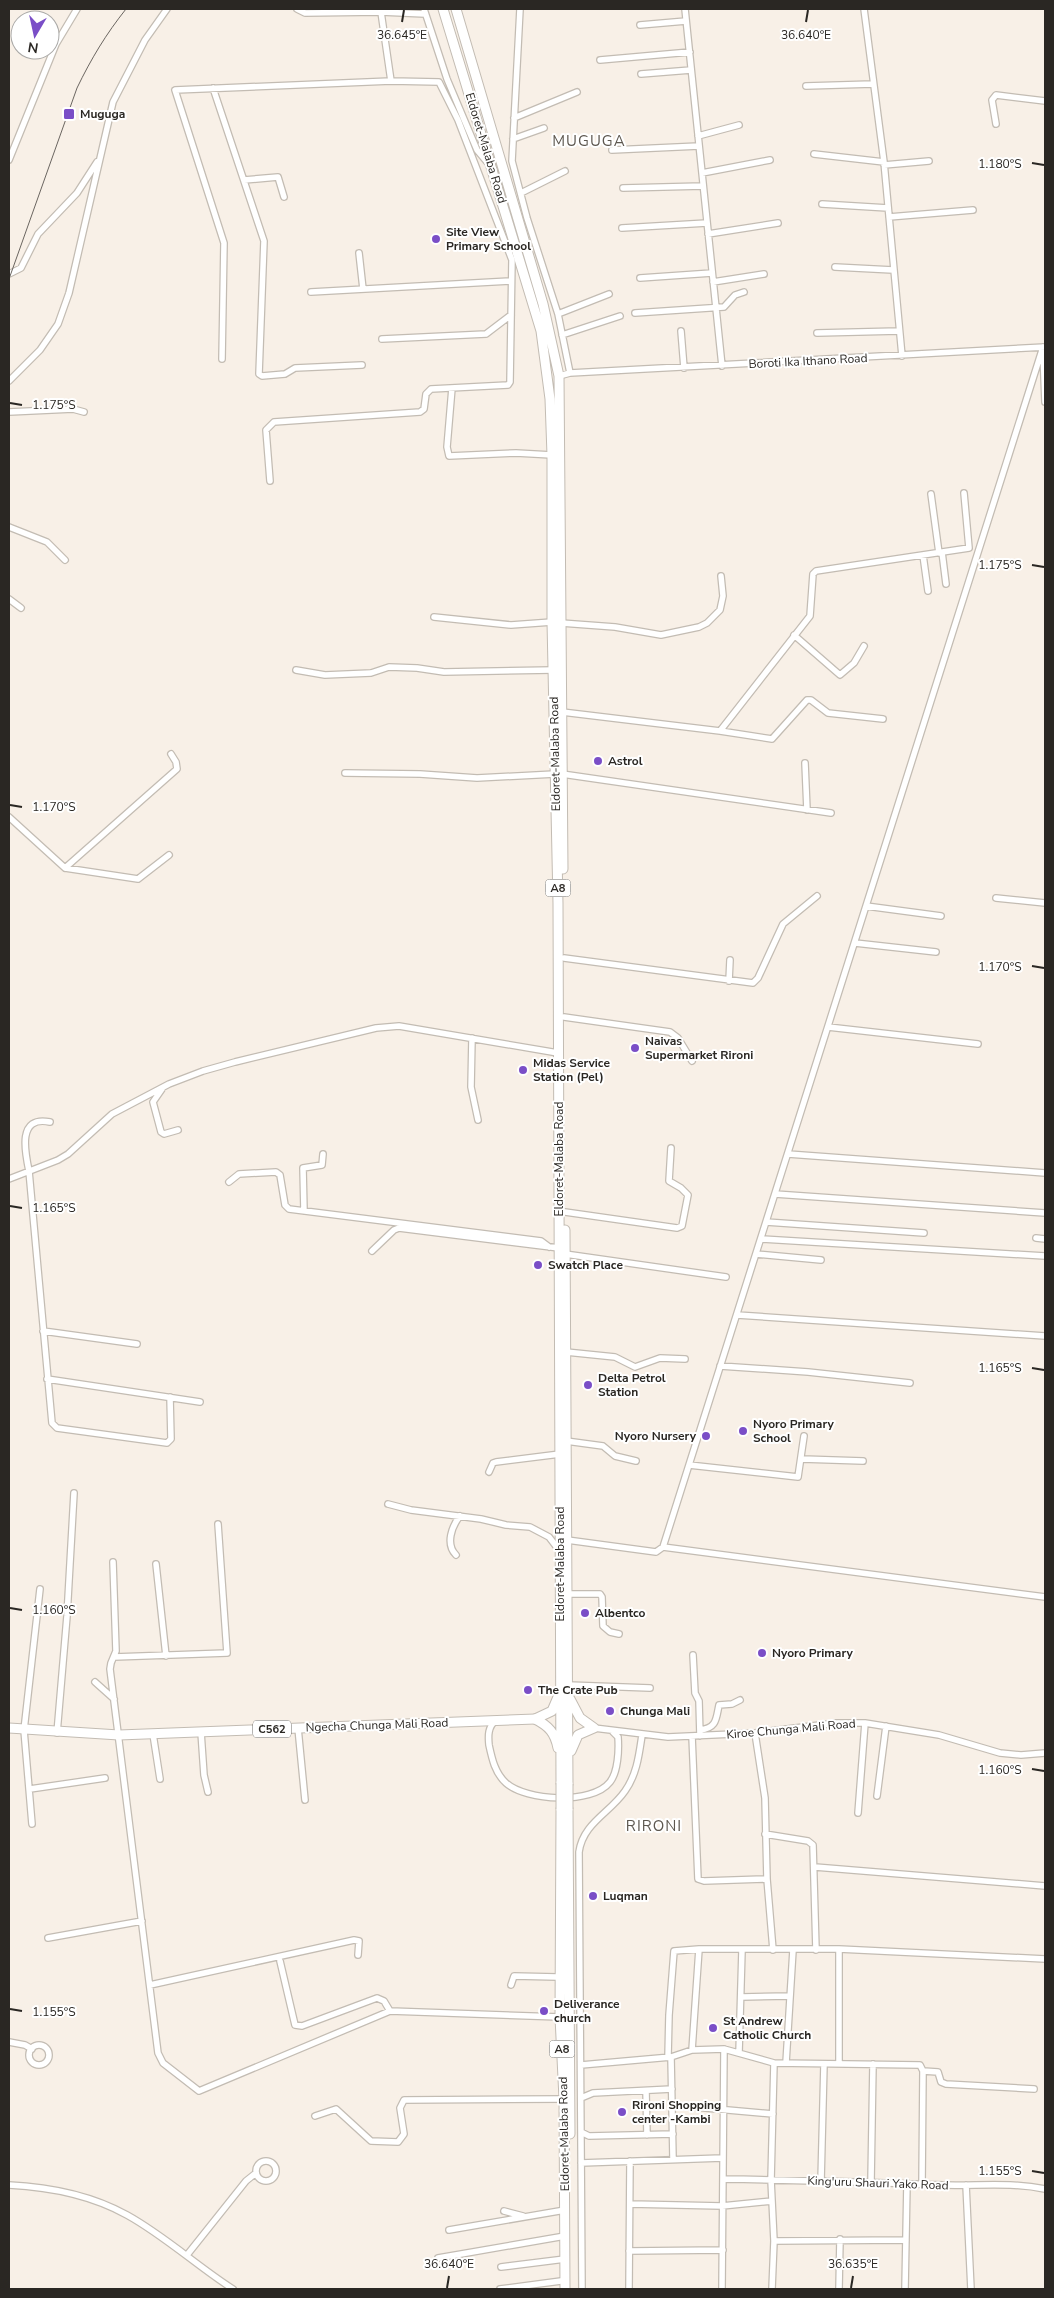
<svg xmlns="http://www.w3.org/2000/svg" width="1054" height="2298" font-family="'Nunito Sans',sans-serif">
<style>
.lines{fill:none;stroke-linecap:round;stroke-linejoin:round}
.minor-casing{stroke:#c3bcb3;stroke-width:8}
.primary-casing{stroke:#c3bcb3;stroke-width:11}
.trunk-casing{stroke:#c3bcb3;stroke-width:11}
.minor{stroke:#fff;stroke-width:5.5}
.primary{stroke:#fff;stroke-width:9}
.trunk{stroke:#fff;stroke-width:9}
.rail{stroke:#6a6560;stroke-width:1}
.trunk-bridge-casing{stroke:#c3bcb3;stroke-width:11;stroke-linecap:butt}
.trunk-bridge{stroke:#fff;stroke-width:9}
.ticks{fill:none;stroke:#2a2723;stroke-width:2}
.poi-dot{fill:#7a4ec7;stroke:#fff;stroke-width:2}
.labels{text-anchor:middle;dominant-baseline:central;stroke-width:4;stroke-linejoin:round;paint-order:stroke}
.shield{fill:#fff;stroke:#6a6865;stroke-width:1}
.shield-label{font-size:11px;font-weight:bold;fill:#2a2723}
.poi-label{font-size:12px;font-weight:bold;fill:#2a2723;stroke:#fff;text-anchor:start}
.street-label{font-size:12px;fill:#2a2723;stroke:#fff}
.quarter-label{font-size:15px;letter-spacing:1px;fill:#5d574f;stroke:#fff}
.ticks-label{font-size:12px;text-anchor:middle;fill:#2a2723;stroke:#fff;stroke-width:4;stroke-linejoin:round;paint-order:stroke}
</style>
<rect width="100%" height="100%" fill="#f8f0e7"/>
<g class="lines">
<defs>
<path id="minor" d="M297,9L305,13L381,12L425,14
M424,9L447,79L477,150L487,162
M520,9L512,161L527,218L558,314L570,373
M685,9L722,366
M864,9L884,162L902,356
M381,12L391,81
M640,25L686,21
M600,60L690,52
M641,74L691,70
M806,86L873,84
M213,88L264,241L259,374L262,376L285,374L295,368L362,365
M514,118L577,92
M996,124L992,100L996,95L1045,101
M698,136L739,125
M513,139L544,128
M612,150L699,146
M814,154L884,162
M9,160L56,44L77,9
M884,165L929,161
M702,173L770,160
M244,180L278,177L284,197
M623,188L703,186
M521,193L565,171
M822,204L888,208
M889,217L973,210
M622,228L707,223
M708,234L778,223
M359,253L363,289
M835,267L893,270
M9,274L21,268L38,234L77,193L97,162
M640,278L712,273
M713,282L764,274
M311,292L511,281
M635,313L724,307L735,295L744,292
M558,314L609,294
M681,331L684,368
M817,333L899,331
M562,335L620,316
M382,339L486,334L511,315
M1043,352L1045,402
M222,359L224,243L175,90L391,81L439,82L458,120L512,260L510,382L508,385L431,389L426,394L424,409L420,412L274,422L266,430L270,481
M559,376L570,373L1045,347
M9,381L40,350L58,324L69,293L113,102L145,40L167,9
M452,388L447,447L449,456L516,453L552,455
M9,412L73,409L84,412
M931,494L939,553
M9,527L47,542L65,560
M942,552L946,584
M923,555L928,591
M9,599L21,608
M434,617L511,625L552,622
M561,623L615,627L661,635L699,627L707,623L720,610L723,596L721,576
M794,635L840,675L854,663L864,646
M296,670L325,675L371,673L389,667L417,668L444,672L553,670
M562,712L720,731L810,616L813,574L816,571L969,548L964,493
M720,731L772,739L807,700H811L828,713L883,719
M805,763L807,810
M345,773L420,774L477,778L555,774
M562,774L831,813
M9,817L65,868L138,879L169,855
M65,868L177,769L176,762L171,754
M996,898L1045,903
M866,906L941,916
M855,943L936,952
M564,958L753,983L758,978L783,924L817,896
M729,981L730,960
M564,1017L670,1032L678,1038L692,1061
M828,1027L978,1044
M472,1038L471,1087L478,1120
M162,1089L153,1102L161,1132L164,1134L178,1130
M50,1122C17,1115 25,1152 29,1171L52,1423L57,1428L167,1443L171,1439L170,1397
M788,1154L1045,1173
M9,1179L58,1160L68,1154L112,1114L169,1084L203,1071L235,1062L376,1028L399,1026L558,1053
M229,1182L239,1174L276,1172L280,1175L285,1205L289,1209L541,1241L549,1247
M775,1194L1045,1213
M304,1211L303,1168L322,1165L323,1154
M565,1212L677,1228L682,1226L688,1195L681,1188L669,1181L671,1148
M766,1222L924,1233
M1036,1238L1045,1239
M761,1239L1045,1256
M372,1251L394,1230L399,1228L559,1248
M565,1254L726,1277
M756,1254L821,1260
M737,1315L1045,1336
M43,1331L137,1344
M566,1352L615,1357L635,1367L660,1358L685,1359
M720,1366L808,1372L910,1383
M47,1379L200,1402
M566,1441L603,1446L615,1456L636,1461
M802,1459L863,1461
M689,1465L798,1477L804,1436
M489,1472L493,1463L496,1462L560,1454
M388,1504L411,1510L481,1519L506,1525L530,1527L549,1537L559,1550
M567,1540L656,1552L663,1547L1043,347
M663,1547L1045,1597
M456,1555C445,1544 452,1526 460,1516
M113,1562L116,1651L111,1663L110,1669L158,2053L163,2063L199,2091L390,2011L560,2017
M156,1564L166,1656
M567,1594H600L602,1597L603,1626L610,1632L619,1634
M693,1655L695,1693L699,1701L700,1736
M114,1657L227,1653L218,1524
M95,1682L114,1699
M568,1685L650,1688
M496,1720C488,1727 488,1735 489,1745C492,1759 495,1773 506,1783C526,1801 592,1805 610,1782C618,1772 619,1750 618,1737L613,1732
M298,1728L305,1800
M594,1728L668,1737L755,1733L836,1723H865L939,1735L1000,1753L1021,1755L1045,1753
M700,1730C717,1728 716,1719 719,1705L732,1704L740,1700
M201,1732L204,1775L208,1792
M57,1733L67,1616L74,1493
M755,1733L765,1798L767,1879L773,1950
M153,1734L160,1779
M692,1736L698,1879L704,1881L767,1879
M30,1789L105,1778
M877,1796L886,1726
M858,1813L865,1723
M32,1824L24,1730L40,1589
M765,1834L808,1841L813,1845L816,1950
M815,1867L1045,1886
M48,1938L142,1921
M839,1949L1045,1959
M280,1961L295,2025L302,2026L377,1998L384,2001L390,2011
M150,1985L354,1940L359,1941L358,1955
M511,1985L514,1976L557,1977
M742,1997L790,1996
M9,2042L25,2045L32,2049
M29 2055a10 10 0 1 1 20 0a10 10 0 1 1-20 0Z
M692,2050L699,1949H839V2064
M739,2053L742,1950
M668,2057L669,2015L674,1951L699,1949
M671,2057L673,2159
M786,2063L793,1950
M581,2065L671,2057L692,2050L724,2049L774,2063L920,2065L923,2071L922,2184
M923,2071L938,2072L941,2082L946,2084L1034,2089
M646,2091L647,2135
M581,2098L593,2093L672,2089
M672,2105L773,2114
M315,2116L336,2109L371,2141L398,2142L404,2134L400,2108L404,2100L564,2099
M581,2132L589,2136L673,2134
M256 2171a10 10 0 1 1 20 0a10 10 0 1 1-20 0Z
M581,2163L722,2158
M723,2179C796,2180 870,2182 943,2185C978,2186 1011,2182 1045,2189
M821,2181L824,2064
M871,2181L873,2064
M9,2185C49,2187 91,2195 127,2215C165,2236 197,2266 233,2289
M966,2185L971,2289
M630,2204L722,2206L772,2201
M504,2211L523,2216
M449,2230L565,2210
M774,2241L906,2240
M629,2251L723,2250
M187,2255L246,2181L256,2173
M438,2258L565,2236
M501,2267L565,2259
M500,2289L561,2281
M582,2289L579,1852C583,1823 610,1813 625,1791C637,1774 639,1755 642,1735
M629,2289L630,2161
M722,2289L724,2049
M772,2289L774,2241L771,2180L774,2063
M839,2289L840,2239
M905,2289L907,2183"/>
<path id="primary" d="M9,1728L119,1735L535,1719"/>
<path id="trunk" d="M443,9L541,331L550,399L552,455V622L558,903L561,1783
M456,9L543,304L559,376L563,869
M565,1230L568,1784
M570,1699L580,1718L594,1728
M535,1719C549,1726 555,1733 558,1748
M535,1719L552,1711L558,1697
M571,1751L578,1735L594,1728
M561,1809L560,2017L564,2099L565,2289
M568,1809L570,2134"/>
</defs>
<use href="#minor" class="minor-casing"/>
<use href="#primary" class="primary-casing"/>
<use href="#trunk" class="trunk-casing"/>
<use href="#minor" class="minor"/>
<use href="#primary" class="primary"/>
<use href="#trunk" class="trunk"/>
<path class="rail" d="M9,279L77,88C91,59 106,34 126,9"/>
<defs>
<path id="trunk-bridge" d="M561,1809V1783
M568,1809V1784"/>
</defs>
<use href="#trunk-bridge" class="trunk-bridge-casing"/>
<use href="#trunk-bridge" class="trunk-bridge"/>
</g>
<path class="ticks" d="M402,22L404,10M806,22L808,10M1032,163L1044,165M10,403L22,405M1032,565L1044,567M10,805L22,807M1032,966L1044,968M10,1206L22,1208M1032,1368L1044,1370M10,1608L22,1610M1032,1769L1044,1771M10,2009L22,2011M1032,2171L1044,2173M447,2288L449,2276M851,2288L853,2276"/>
<g class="poi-dot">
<rect x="63" y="108" width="12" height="12" rx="2.5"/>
<circle cx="436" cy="239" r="5"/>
<circle cx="598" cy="761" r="5"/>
<circle cx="635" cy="1048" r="5"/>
<circle cx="523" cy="1070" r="5"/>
<circle cx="538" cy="1265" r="5"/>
<circle cx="588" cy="1385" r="5"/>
<circle cx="743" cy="1431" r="5"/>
<circle cx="706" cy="1436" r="5"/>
<circle cx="585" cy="1613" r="5"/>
<circle cx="762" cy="1653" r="5"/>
<circle cx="528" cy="1690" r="5"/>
<circle cx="610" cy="1711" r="5"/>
<circle cx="593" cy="1896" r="5"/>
<circle cx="544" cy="2011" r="5"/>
<circle cx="713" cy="2028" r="5"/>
<circle cx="622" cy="2112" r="5"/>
</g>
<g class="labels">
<g class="shield">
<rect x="545.5" y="879.5" width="25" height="17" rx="4"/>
<rect x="253" y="1720.5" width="38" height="17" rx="4"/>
<rect x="549.5" y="2040.5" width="25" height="17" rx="4"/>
</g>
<g class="shield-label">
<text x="558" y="888">A8</text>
<text x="272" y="1729">C562</text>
<text x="562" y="2049">A8</text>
</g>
<g class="poi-label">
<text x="80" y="114">Muguga</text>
<text x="446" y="232">Site View<tspan x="446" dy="14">Primary School</tspan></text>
<text x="608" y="761">Astrol</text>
<text x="645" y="1041">Naivas<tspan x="645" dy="14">Supermarket Rironi</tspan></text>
<text x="533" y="1063">Midas Service<tspan x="533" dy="14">Station (Pel)</tspan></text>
<text x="548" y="1265">Swatch Place</text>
<text x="598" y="1378">Delta Petrol<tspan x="598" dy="14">Station</tspan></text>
<text x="753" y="1424">Nyoro Primary<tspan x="753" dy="14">School</tspan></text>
<text x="696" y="1436" text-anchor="end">Nyoro Nursery</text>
<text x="595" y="1613">Albentco</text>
<text x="772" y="1653">Nyoro Primary</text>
<text x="538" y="1690">The Crate Pub</text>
<text x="620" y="1711">Chunga Mali</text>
<text x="603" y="1896">Luqman</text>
<text x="554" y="2004">Deliverance<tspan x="554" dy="14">church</tspan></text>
<text x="723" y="2021">St Andrew<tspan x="723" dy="14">Catholic Church</tspan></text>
<text x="632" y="2105">Rironi Shopping<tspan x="632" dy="14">center -Kambi</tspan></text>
</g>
<g class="street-label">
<text transform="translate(486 148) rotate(73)">Eldoret-Malaba Road</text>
<text transform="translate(808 361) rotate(-3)">Boroti Ika Ithano Road</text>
<text transform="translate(555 754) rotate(-91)">Eldoret-Malaba Road</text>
<text transform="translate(559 1159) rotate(-90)">Eldoret-Malaba Road</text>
<text transform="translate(560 1564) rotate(-90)">Eldoret-Malaba Road</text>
<text transform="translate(377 1725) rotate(-2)">Ngecha Chunga Mali Road</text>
<text transform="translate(791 1729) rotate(-5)">Kiroe Chunga Mali Road</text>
<text transform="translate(564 2134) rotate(-91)">Eldoret-Malaba Road</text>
<text transform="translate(878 2183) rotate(2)">King'uru Shauri Yako Road</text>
</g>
<g class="quarter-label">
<text x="589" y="141">MUGUGA</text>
<text x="654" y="1826">RIRONI</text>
</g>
</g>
<g class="ticks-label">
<text x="806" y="39">36.640°E</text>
<text x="402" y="39">36.645°E</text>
<text x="1000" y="168">1.180°S</text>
<text x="54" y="409">1.175°S</text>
<text x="1000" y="569">1.175°S</text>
<text x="54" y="811">1.170°S</text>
<text x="1000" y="971">1.170°S</text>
<text x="54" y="1212">1.165°S</text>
<text x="1000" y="1372">1.165°S</text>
<text x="54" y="1614">1.160°S</text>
<text x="1000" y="1774">1.160°S</text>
<text x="54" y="2016">1.155°S</text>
<text x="1000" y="2175">1.155°S</text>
<text x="449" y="2268">36.640°E</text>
<text x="853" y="2268">36.635°E</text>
</g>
<rect width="1054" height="2298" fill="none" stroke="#2a2723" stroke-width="20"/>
<g transform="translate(35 35) rotate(189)"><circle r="24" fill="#ffffff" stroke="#aaa9a7"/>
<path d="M0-4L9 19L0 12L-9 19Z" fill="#7a4ec7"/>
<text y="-8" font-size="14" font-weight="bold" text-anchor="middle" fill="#2a2723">N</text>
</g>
</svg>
